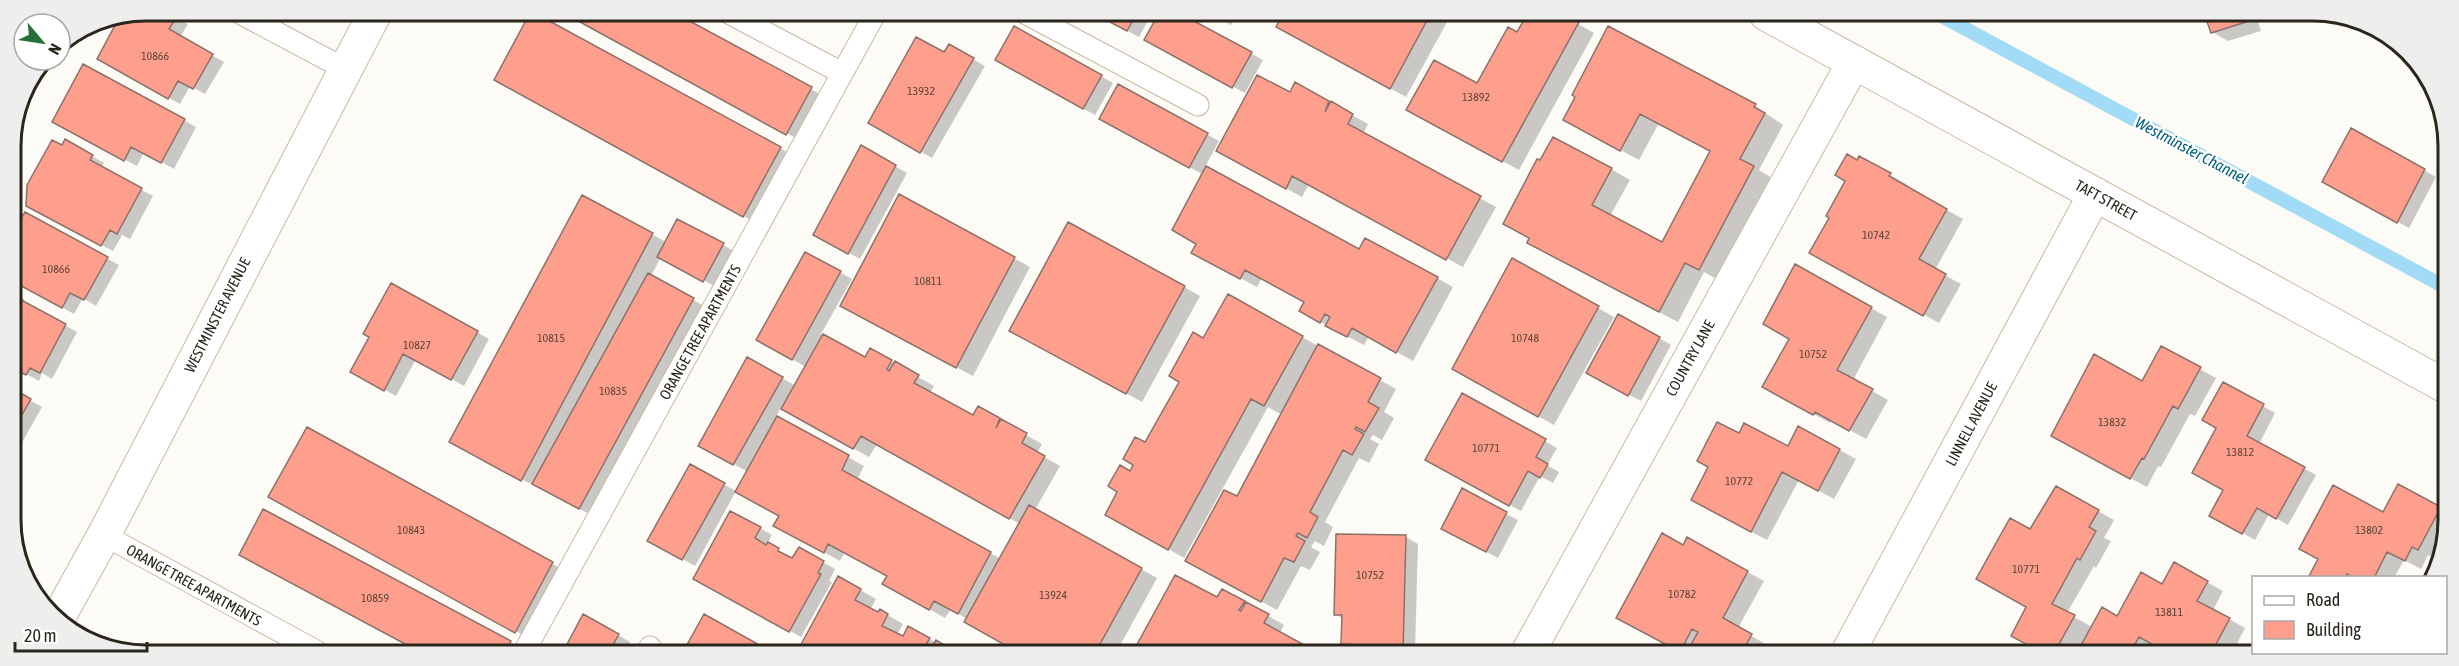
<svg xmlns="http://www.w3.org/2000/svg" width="2459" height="666" font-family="'Asap Condensed',sans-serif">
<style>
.shadow{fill:#0003;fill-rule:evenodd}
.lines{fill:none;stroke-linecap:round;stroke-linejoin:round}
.stream{stroke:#a1dbf5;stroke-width:14}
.building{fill:#fd9f8c;stroke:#8c706a;stroke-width:1.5}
.lane-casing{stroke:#c7bba2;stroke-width:23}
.street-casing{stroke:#c7bba2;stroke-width:35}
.secondary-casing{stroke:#c7bba2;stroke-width:35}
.primary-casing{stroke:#c7bba2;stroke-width:35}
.lane{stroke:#fff;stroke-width:21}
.street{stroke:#fff;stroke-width:33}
.secondary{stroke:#fff;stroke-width:33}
.primary{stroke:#fff;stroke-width:33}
.labels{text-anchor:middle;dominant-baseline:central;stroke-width:5;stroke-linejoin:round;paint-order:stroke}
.number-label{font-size:12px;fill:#604438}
.street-label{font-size:15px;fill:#2b261c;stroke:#fff}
.water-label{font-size:16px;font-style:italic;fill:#03607d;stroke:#fff}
.rim{fill:none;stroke:#2b261c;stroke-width:3}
</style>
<rect width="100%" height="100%" fill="#fdfbf5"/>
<path class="shadow" d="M146,10L164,11L188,24L180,37L224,62L205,94L190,86L180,104L99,58L122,15Z
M562,11L669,12L827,98L803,142Z
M533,12L796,157L760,225L512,89Z
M1093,12L1152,13L1139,37Z
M1161,13H1176L1263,60L1245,93L1146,40Z
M1208,13H1237L1231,25Z
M1285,13H1452L1406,97L1278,26Z
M1559,13L1594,33L1519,170L1424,119L1478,85L1518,34Z
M2204,15H2256L2261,31L2228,41L2212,32L2208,18Z
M1014,28L1113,83L1095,115L997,60Z
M949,46L985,66L932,158L870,123L945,54Z
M84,66L196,127L174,169L144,152L137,166L66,129Z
M1296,84L1368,124L1363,134L1496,207L1463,267L1309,184L1302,197L1234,160L1290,94Z
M1119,86L1219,141L1205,167L1359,251L1437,278L1453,287L1413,361L1369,336L1364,345L1337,331L1301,311L1306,302L1262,278L1257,287L1209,261L1198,243L1204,175L1113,126Z
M1577,97L1755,106L1783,125L1759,170L1772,178L1718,280L1704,272L1678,322L1547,253L1541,162L1611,169L1630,180L1610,216L1663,244L1711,151L1659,123L1639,160L1583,130Z
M2352,130L2436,177L2409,228L2324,181Z
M66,141L104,163L101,168L153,196L130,239L122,235L113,251L40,212Z
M862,147L907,173L860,259L827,241Z
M1860,158L1906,184L1905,187L1963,219L1935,270L1961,284L1939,323L1811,252Z
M900,196L1030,267L973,376L858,315Z
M582,197L666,242L723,245L734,251L716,287L661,257L651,276L709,309L595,517L467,451Z
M26,214L119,265L96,306L83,298L74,314L12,279L11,235Z
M806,254L852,279L821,334L866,359L871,350L934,386L930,393L973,417L978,408L1042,444L1037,453L1060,466L1035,510L1157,578L1116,653H1021L951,609L945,618L900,593L889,576L845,552L840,561L791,534L781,516L748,472L700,445L748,359L796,386L806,367L758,340ZM781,407L869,457L877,444L1020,524L1001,559L857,480L864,466L776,417Z
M1513,260L1614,317L1554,425L1454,369Z
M1795,266L1887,317L1853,380L1888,400L1866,439L1831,420L1830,423L1780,396L1791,338Z
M392,285L489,339L464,386L416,359L396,396L352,371L371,337Z
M1184,287L1200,296L1142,402L1027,339Z
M12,292L24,299L23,303L77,332L52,379L42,373L39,381L21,371L16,380L12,378Z
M1228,296L1396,389L1384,412L1394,418L1382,440L1373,435L1370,439L1379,444L1369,463L1359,458L1325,522L1333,527L1324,546L1315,541L1311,547L1320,552L1310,570L1301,566L1277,610L1203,570L1237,498L1282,415L1268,407L1184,558L1107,514Z
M1659,338L1671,345L1641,401L1600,380Z
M2161,348L2216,378L2195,416L2190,414L2161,467L2158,466L2147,487L2069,445L2143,383Z
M2224,384L2275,413L2259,444L2316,475L2288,525L2269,514L2255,540L2223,522L2225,490L2218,427Z
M12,390L42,407L20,446L12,442Z
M1463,395L1557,448L1547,465L1559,472L1553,483L1540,476L1521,511L1428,460Z
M1799,428L1856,459L1834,499L1799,480L1767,540L1708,509L1710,467L1739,435L1788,448Z
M307,429L569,573L532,640L286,505Z
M691,466L736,491L695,566L649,540Z
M2399,486L2444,510V541L2435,558L2428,555L2421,569L2404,560L2394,578L2311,576L2384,514Z
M2056,488L2114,520L2104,538L2111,541L2096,568L2094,566L2067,613L2092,627L2118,618L2162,586L2174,564L2223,591L2213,610L2245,628L2231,655H2175L2155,644L2150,655H2091L2078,647L2074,655H2048L2028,606L2030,531Z
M1506,514L1518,520L1498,558L1455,535Z
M760,528L772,535L767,544L790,557L789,559L793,560L799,549L835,569L829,581L832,582L801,637L695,579Z
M1406,537L1418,544L1415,653H1362V650H1354L1342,643L1343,619L1335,614Z
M1687,539L1764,581L1738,628L1767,645L1762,654H1685L1634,626Z
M839,578L876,599L870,610L879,614L881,611L903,624L897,635L903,638L909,628L955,653L798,652Z
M1218,599L1244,602L1284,625L1280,633L1316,653H1142Z
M618,635L630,642L625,652H565Z
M510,642L526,652H422Z
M1330,648L1339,653H1328Z"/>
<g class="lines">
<path class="stream" d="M1938,14L2445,287"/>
</g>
<path class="building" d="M146,10L167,11L177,16L169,29L213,54L193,89L178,81L168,99L97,59L120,16Z
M531,11L781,147L743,217L494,80Z
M560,11L673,12L812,87L786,135Z
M1091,12L1137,13L1127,31Z
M1159,13H1179L1252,52L1232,88L1144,40Z
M1283,13H1431L1390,89L1276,27Z
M1528,13H1562L1579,22L1502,162L1406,110L1434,60L1477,83L1508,27L1517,32Z
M2202,15H2243L2246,22L2211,33L2205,16Z
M1014,26L1102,75L1083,109L995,60Z
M1608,26L1756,104L1754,107L1765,113L1740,159L1754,166L1699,270L1685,263L1659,312L1527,243L1529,238L1503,224L1537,159L1540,160L1553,137L1612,168L1592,205L1662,242L1710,151L1640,114L1620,151L1563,120L1575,97L1572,95Z
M916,37L944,52L949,44L974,58L920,153L868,123Z
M83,64L185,119L161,163L131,147L124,161L52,122Z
M1257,75L1290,92L1295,82L1329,101L1325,112L1331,101L1353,114L1348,124L1481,196L1446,260L1292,176L1286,189L1216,151Z
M1118,84L1208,133L1189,168L1099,119Z
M2351,128L2425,169L2397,223L2322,182Z
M65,139L93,155L90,160L142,188L117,234L110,230L101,246L26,206L27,185L52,140L62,145Z
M861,145L896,165L848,254L813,235Z
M1847,154L1857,160L1859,156L1891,173L1889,176L1947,209L1919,259L1946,274L1923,316L1809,253L1829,218L1826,216L1845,181L1835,175Z
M1206,166L1359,249L1365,238L1438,277L1396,353L1352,328L1347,337L1325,326L1330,317L1325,314L1320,323L1299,311L1304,302L1245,270L1240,279L1191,253L1196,244L1172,230Z
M899,194L1015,257L956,368L840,306Z
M582,195L653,233L521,481L449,442Z
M25,212L108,257L84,300L70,293L62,308L12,281L11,233Z
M677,219L724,243L703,282L657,257Z
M1068,222L1185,286L1126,394L1009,331Z
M805,252L841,271L792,360L756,340Z
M1512,258L1599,306L1538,417L1452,369Z
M1795,264L1872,307L1837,370L1873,389L1849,431L1815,412L1813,415L1762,387L1789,339L1763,324Z
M648,273L694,298L579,509L532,484Z
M391,283L478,331L451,380L403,354L384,391L350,372L369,337L363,334Z
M1228,294L1303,336L1264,406L1251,399L1168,550L1105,515L1117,492L1108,486L1120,465L1130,471L1133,465L1123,459L1135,437L1145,442L1179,382L1169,376L1193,332L1203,338Z
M12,295L66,324L40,373L30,368L26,375L12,368Z
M1618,314L1660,337L1628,396L1586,373Z
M823,334L865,357L870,348L892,360L887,369L889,371L895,361L919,375L914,383L973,415L978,406L1000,418L996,428L1001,419L1027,433L1022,443L1045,456L1009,519L861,436L853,449L781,409Z
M1318,344L1381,378L1368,402L1379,408L1365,432L1356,427L1355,429L1364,434L1352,455L1343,450L1310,512L1318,517L1307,538L1298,533L1296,536L1305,541L1294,562L1284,558L1261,602L1185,561L1224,490L1237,496Z
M2161,346L2201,367L2178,409L2173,406L2144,459L2142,458L2130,479L2051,436L2094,354L2142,381Z
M747,357L783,377L733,465L698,446Z
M2223,382L2264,404L2247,436L2305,467L2276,519L2257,508L2242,534L2209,516L2223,490L2192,473L2216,428L2202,420Z
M12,388L31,399L12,432Z
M1462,393L1546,439L1536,457L1548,464L1540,478L1528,471L1509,506L1425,460Z
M777,416L849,455L842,470L991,552L958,614L934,601L929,610L882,584L887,576L828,544L824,553L773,526L779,516L735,492Z
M1717,422L1739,433L1744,423L1788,446L1798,426L1840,449L1818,491L1782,472L1751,532L1691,500L1708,467L1697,461Z
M307,427L553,562L515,633L268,497Z
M690,464L725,483L682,560L647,541Z
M2398,484L2441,507L2418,550L2412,547L2405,561L2387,552L2374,578H2354L2347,574L2345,578L2309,576L2318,559L2299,549L2333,485L2383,512Z
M2056,486L2099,510L2089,527L2096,531L2080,560L2077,558L2052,604L2075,615L2053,655H2046L2011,636L2026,607L1976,579L2010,518L2030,529Z
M1462,488L1507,512L1486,552L1441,529Z
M1029,505L1142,568L1095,653H1019L964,622Z
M263,509L511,641L505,652H420L239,555Z
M730,511L761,527L755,538L766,545L768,542L779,548L778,551L792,558L799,547L824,561L818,573L821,574L789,632L693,579Z
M1662,533L1683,545L1687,537L1748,571L1723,618L1752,634L1741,654H1686L1698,632L1692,629L1680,652L1616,618Z
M1336,534L1406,535L1403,653H1361V645L1341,644L1342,615H1334Z
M2174,562L2208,581L2197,601L2230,618L2210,655H2172L2139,637L2129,655H2089L2079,649L2102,607L2117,616L2141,572L2162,584Z
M1175,575L1217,597L1222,589L1245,601L1239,610L1241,611L1246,602L1269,614L1264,623L1319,653H1139L1134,650Z
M838,576L861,589L855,600L878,612L880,609L888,614L882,626L903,636L908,626L930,638L924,648L929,651L936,640L958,653L797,652Z
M583,614L619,634L609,652H563Z
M704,614L772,652H683Z"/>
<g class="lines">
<defs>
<path id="lane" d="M236,11L345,69
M727,12L842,73
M1023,12L1198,105
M104,535L316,651
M524,652L876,12
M648,652L650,647"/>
<path id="street" d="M1527,654L1854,62
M1847,654L2095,194"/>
<path id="secondary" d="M1766,14L2445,386"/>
<path id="primary" d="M57,620L104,535L376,11"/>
</defs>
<use href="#lane" class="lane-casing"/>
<use href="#street" class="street-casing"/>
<use href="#secondary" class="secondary-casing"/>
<use href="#primary" class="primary-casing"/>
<use href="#lane" class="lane"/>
<use href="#street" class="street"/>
<use href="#secondary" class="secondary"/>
<use href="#primary" class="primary"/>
</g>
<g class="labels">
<g class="number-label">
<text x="155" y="56">10866</text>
<text x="921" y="91">13932</text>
<text x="1476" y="97">13892</text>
<text x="1876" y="235">10742</text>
<text x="56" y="269">10866</text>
<text x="928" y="281">10811</text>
<text x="551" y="338">10815</text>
<text x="1525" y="338">10748</text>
<text x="417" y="345">10827</text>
<text x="1813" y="354">10752</text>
<text x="613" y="391">10835</text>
<text x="2112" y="422">13832</text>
<text x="1486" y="448">10771</text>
<text x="2240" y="452">13812</text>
<text x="1739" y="481">10772</text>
<text x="411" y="530">10843</text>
<text x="2369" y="530">13802</text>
<text x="2026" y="569">10771</text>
<text x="1370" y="575">10752</text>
<text x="1682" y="594">10782</text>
<text x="1053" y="595">13924</text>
<text x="375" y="598">10859</text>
<text x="2169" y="612">13811</text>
</g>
<g class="street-label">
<text transform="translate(2106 200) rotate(29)">TAFT STREET</text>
<text transform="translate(217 315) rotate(-63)">WESTMINSTER AVENUE</text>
<text transform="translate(700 332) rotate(-61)">ORANGE TREE APARTMENTS</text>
<text transform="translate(1690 358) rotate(-61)">COUNTRY LANE</text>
<text transform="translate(1971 424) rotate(-62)">LINNELL AVENUE</text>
<text transform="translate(194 585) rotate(29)">ORANGE TREE APARTMENTS</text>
</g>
<g class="water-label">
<text transform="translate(2192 150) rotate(28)">Westminster Channel</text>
</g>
</g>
<path d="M0 0H2459V666H0ZM146 21H2313A125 125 0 0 1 2438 146V520A125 125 0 0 1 2313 645H146A125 125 0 0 1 21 520V146A125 125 0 0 1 146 21Z" fill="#eeeeed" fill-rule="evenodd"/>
<path class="rim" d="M146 21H2313A125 125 0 0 1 2438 146V520A125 125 0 0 1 2313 645H146A125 125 0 0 1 21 520V146A125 125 0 0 1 146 21Z"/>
<rect x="2252" y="576" width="195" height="78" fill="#ffffff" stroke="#aaa8a4" stroke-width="1.5"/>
<rect x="2264" y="596" width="30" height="9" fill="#ffffff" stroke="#aaa8a4" stroke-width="1.5"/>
<text x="2306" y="606" font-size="18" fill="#2b261c">Road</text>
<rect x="2264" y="621" width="30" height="18" fill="#fd9f8c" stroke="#aaa8a4" stroke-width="1.5"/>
<text x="2306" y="636" font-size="18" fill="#2b261c">Building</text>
<g transform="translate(42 42) rotate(119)"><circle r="28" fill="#ffffff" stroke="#aaa8a4" stroke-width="1.5"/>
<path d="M0-4.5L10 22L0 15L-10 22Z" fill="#2a6e39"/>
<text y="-9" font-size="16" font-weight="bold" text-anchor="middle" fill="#2b261c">N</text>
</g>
<path d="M15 642v9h132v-9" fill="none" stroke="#2b261c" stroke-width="3"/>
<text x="24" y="642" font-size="18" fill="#2b261c" stroke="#ffffff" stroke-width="4.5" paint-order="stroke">20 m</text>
</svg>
